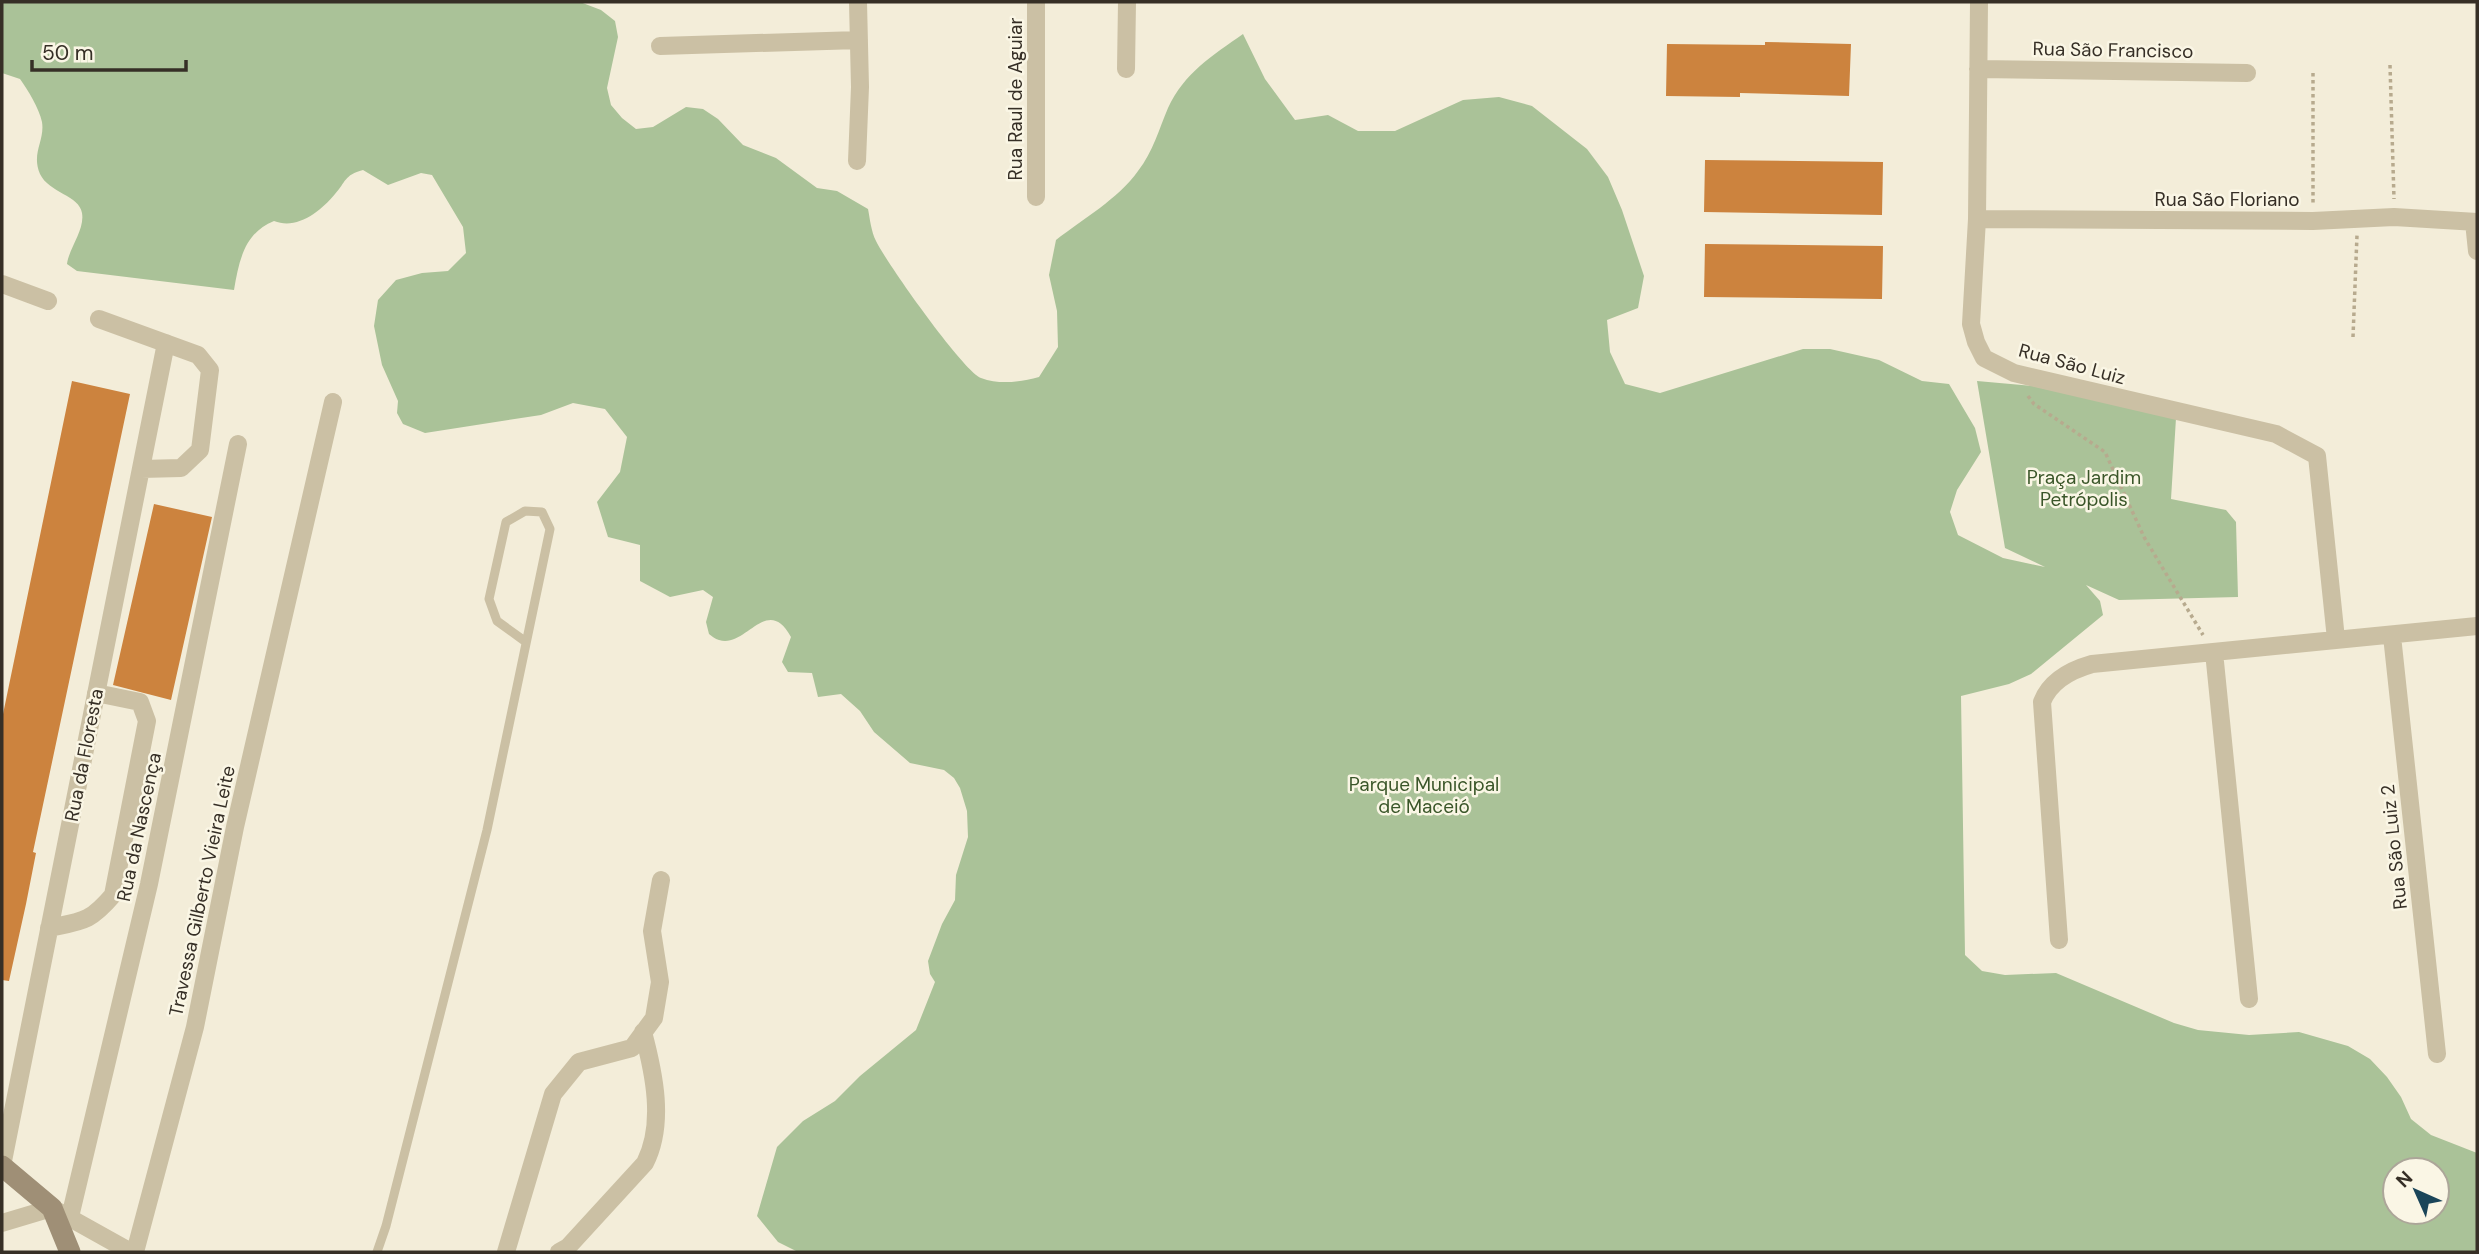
<svg xmlns="http://www.w3.org/2000/svg" width="2479" height="1254" font-family="'DM Sans',sans-serif">
<style>
.green{fill:#aac298;fill-rule:evenodd}
.building{fill:#cc833e}
.lines{fill:none;stroke-linecap:round;stroke-linejoin:round}
.path{stroke:#b7aa8e;stroke-width:3.5;stroke-dasharray:3.5 3.5;stroke-linecap:butt}
.lane{stroke:#cbc0a4;stroke-width:9}
.street{stroke:#cbc0a4;stroke-width:18}
.secondary{stroke:#9f8f76;stroke-width:21}
.labels{text-anchor:middle;dominant-baseline:central;stroke-width:5;stroke-linejoin:round;paint-order:stroke}
.street-label{font-size:19px;fill:#362f26;stroke:#faf6e5}
.park-label{font-size:19px;fill:#3a5629;stroke:#faf6e5}
</style>
<rect width="100%" height="100%" fill="#f3edd9"/>
<path class="green" d="M2,2H580L601,10L615,21L618,37L607,88L611,105L622,118L636,129L653,127L686,107L703,109L718,119L743,145L776,158L817,188L837,191L868,209C870,219 871,231 876,241C886,262 963,371 981,378C1000,385 1020,382 1039,377L1058,347L1057,311L1049,275L1056,240C1083,219 1118,199 1138,171C1153,152 1159,129 1168,108C1184,73 1213,55 1243,34L1265,79L1295,120L1328,115L1358,131H1395L1463,100L1499,97L1532,106L1587,149L1608,177L1622,210L1644,276L1638,308L1607,320L1610,352L1625,384L1660,393L1803,349H1830L1879,360L1922,381L1949,384L1975,428L1981,452L1957,490L1950,512L1958,535L2003,558L2045,567L2005,548L1977,381L2033,386L2176,418L2171,499L2226,510L2236,522L2238,597L2119,600L2086,585L2100,601L2103,615L2031,674L2009,684L1961,696L1965,955L1982,971L2005,975L2056,973L2174,1023L2198,1030L2249,1035L2299,1032L2348,1046L2370,1059L2387,1077L2401,1097L2411,1119L2431,1135L2477,1153V1252H798L778,1242L757,1216L777,1147L803,1121L835,1101L860,1076L916,1030L935,982L930,974L928,961L942,924L955,900L956,875L968,837L967,811L960,788L954,778L944,770L910,763L874,732L860,711L841,694L818,697L812,673L788,672L782,662L791,637C767,593 746,649 719,640C715,639 712,636 709,634L706,622L713,597L703,590L670,597L640,581V545L608,537L597,502L620,472L627,437L605,409L573,403L541,415L425,433L403,424L397,413L398,401L382,365L374,326L378,300L396,280L422,273L448,271L466,253L463,227L432,175L421,173L388,185L363,170C344,175 346,182 335,194C320,212 297,230 274,221C244,233 239,261 234,290L77,271L67,264C69,248 85,230 82,213C79,195 49,193 40,174C31,153 45,141 42,122C39,108 28,90 20,79L2,73ZM2395,1170H2437V1212H2395Z"/>
<path class="building" d="M1765,42L1851,44L1849,96L1740,93V97L1666,96L1667,44L1765,45Z
M1705,160L1883,162L1882,215L1704,212Z
M1705,244L1883,246L1882,299L1704,297Z
M72,381L130,394L33,852L36,853L26,904L9,981L2,980V719Z
M154,504L212,517L171,700L113,685Z"/>
<g class="lines">
<path class="path" d="M2390,65L2394,199
M2313,73V204
M2353,337L2357,235
M2028,396L2034,404L2105,452L2144,537L2203,635"/>
<path class="lane" d="M377,1252L386,1226L487,830L550,529L542,512L525,511L506,522L489,599L497,621L526,642"/>
<path class="street" d="M1036,2V197
M1979,2L1977,219L1971,324L1976,342L1984,358L2014,373L2276,434L2317,456L2336,639
M660,46L859,40
M1126,69L1127,2
M1978,69L2247,73
M857,161L860,87L858,2
M1977,219L2313,221L2394,217L2477,222
M2474,222L2477,251
M2,284L48,301
M99,319L198,355L210,370L200,450L181,468L141,469
M2392,636L2437,1054
M2214,652L2249,999
M49,928C83,921 90,922 113,895L147,721L140,702L96,693
M2059,940L2042,702C2050,681 2071,670 2092,664L2477,626
M2,1166L166,343
M70,1217L149,884L238,444
M2,1223L52,1208L131,1252
M135,1252L195,1027L235,827L333,402
M506,1252L553,1094L579,1062L632,1048L654,1018L660,982L652,931L661,880
M559,1252L568,1247L645,1163C665,1124 654,1073 643,1032"/>
<path class="secondary" d="M2,1166L52,1208L70,1252"/>
</g>
<g class="labels">
<g class="street-label">
<text transform="translate(2113 50) rotate(1)">Rua São Francisco</text>
<text transform="translate(1015 99) rotate(-90)">Rua Raul de Aguiar</text>
<text x="2227" y="199">Rua São Floriano</text>
<text transform="translate(2072 364) rotate(15)">Rua São Luiz</text>
<text transform="translate(84 755) rotate(-79)">Rua da Floresta</text>
<text transform="translate(139 827) rotate(-78)">Rua da Nascença</text>
<text transform="translate(2394 847) rotate(-96)">Rua São Luiz 2</text>
<text transform="translate(202 891) rotate(-78)">Travessa Gilberto Vieira Leite</text>
</g>
<g class="park-label">
<text x="2084" y="477">Praça Jardim<tspan x="2084" dy="22">Petrópolis</tspan></text>
<text x="1424" y="784">Parque Municipal<tspan x="1424" dy="22">de Maceió</tspan></text>
</g>
</g>
<rect width="2479" height="1254" fill="none" stroke="#362f26" stroke-width="7"/>
<g transform="translate(2416 1191) rotate(315)"><circle r="33" fill="#faf6e5" stroke="#aca699" stroke-width="2"/>
<path d="M0-5L12 26L0 18L-12 26Z" fill="#1a4559"/>
<text y="-10" font-size="19" font-weight="bold" text-anchor="middle" fill="#362f26">N</text>
</g>
<path d="M32 60v10h154v-10" fill="none" stroke="#362f26" stroke-width="3.5"/>
<text x="42" y="60" font-size="21" fill="#362f26" stroke="#faf6e5" stroke-width="5" paint-order="stroke">50 m</text>
</svg>
